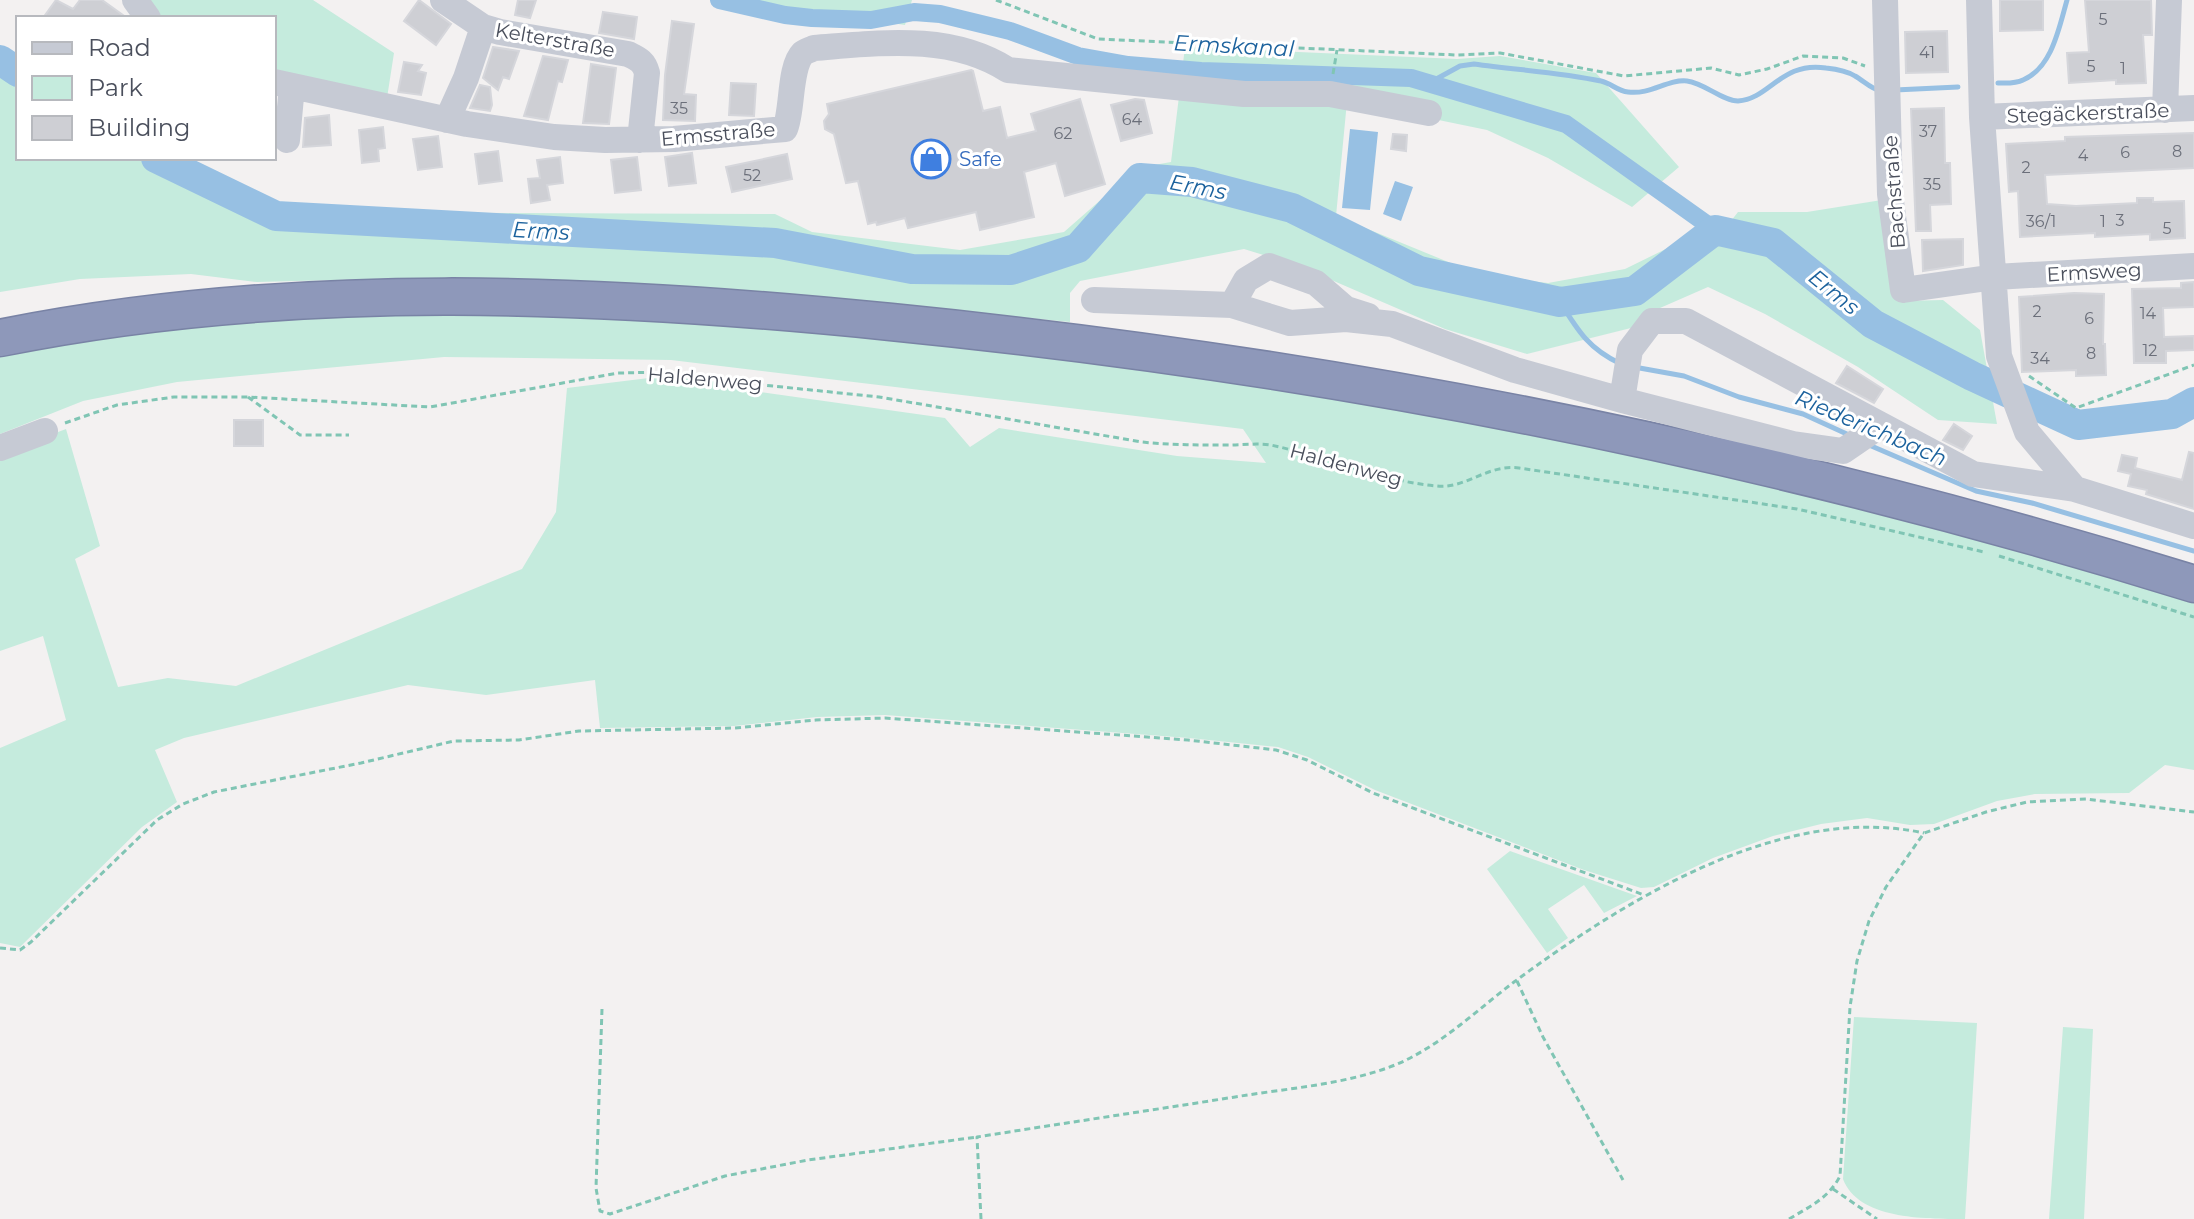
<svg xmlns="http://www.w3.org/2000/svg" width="2194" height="1219" font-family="Montserrat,sans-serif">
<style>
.green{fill:#c5ebdd}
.water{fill:#97c0e3}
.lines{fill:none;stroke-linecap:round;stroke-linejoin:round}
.stream{stroke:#97c0e3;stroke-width:5}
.canal{stroke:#97c0e3;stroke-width:18}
.river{stroke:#97c0e3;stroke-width:30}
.building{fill:#cecfd4;stroke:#d5d6db;stroke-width:2}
.highway-casing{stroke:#7983a5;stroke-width:39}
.path{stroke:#80c5b4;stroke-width:3;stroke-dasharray:6 4;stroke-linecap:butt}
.minor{stroke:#c6cad4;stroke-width:26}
.highway{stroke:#8e98ba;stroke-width:36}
.labels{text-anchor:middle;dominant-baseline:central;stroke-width:6;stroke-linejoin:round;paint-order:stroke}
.number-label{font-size:16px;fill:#6b6f7a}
.street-label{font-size:20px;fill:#4a4f5c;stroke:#fff}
.shop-label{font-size:20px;fill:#366cbe;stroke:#fff;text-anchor:start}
.water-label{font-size:22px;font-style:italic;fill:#1c629d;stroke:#fff}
</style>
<rect width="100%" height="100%" fill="#f3f1f1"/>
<path class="green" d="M145,0H313L394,53L387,98L274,71V18H163L148,7Z
M729,0H912L905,25Z
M1185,47L1457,59L1500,56L1596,73L1679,167L1632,207L1548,158L1487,130L1390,110L1348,91L1336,216L1480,275L1548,283L1625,269L1678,243L1706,253L1738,212H1807L1888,199L1902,301L1943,300L1980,330L1997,424L1938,420L1858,367L1765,314L1708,287L1660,308L1631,328L1527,354L1445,329L1299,266L1244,249L1080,281L1070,293V322L732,289L544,280L414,278L257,282L191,274L80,279L0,292V72L18,80V158H158L184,174L268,212L775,214L812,232L960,250L1064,232L1137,168L1171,162Z
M268,312L677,316L1162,365L1691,461L2194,599V770L2165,765L2129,793L2035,794L1997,801L1934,824L1910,825L1867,818L1821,824L1773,836L1713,858L1654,887L1641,888L1584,870L1375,790L1308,757L1278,747L1189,738L885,715L817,717L734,726L600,728L595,680L486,695L408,685L184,738L155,750L177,802L142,827L20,947L0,943V748L66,720L43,636L0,651V454L66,429L100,546L75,559L118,687L168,678L236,686L522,569L556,512L567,388L649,378L702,379L761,392L945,418L970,447L999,428L1177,456L1266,463L1243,429L671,360L444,357L177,382L83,401L0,434V349Z
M1510,851L1637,896L1604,913L1584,885L1548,909L1568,938L1547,953L1487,869Z
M1854,1017L1977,1023L1965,1219C1923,1219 1858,1219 1843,1179Z
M2063,1027L2093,1029L2084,1219H2049Z"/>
<path class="water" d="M1350,129L1378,132L1370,210L1342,208Z
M1395,181L1413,187L1401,221L1383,214Z"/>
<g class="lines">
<path class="stream" d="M1429,83L1460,66L1474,64C1516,70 1559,72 1601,81C1611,83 1617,91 1628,92C1651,95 1667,79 1687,81C1704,83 1723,101 1738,101C1770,99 1781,61 1826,68C1835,69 1847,71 1855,76C1864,81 1871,89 1881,91
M1998,83C2006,83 2015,84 2023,80C2052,68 2059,28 2067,0
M1895,90L1958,87
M1560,302C1578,331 1589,349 1621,364
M1634,367L1684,376L1739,397L1803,414L1849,435
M1869,445L1976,491L2032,503L2194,551"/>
<path class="canal" d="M719,0L785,15L812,18L871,20L914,12L940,14L1010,31L1078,56L1128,65L1201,71L1411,78L1566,124L1715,230"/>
<path class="river" d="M0,60L18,72
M156,158L276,216L775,243L912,269L1011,270L1078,248L1140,178L1192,182L1292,208L1419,271L1560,302L1635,291L1715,230L1773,243L1873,324L1972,376L2078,425L2172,414L2194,402"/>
</g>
<path class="building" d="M56,0L73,9L80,0H102L127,18H43Z
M419,0L451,24L436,45L404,21Z
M518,0H536L530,18L515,15Z
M2000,0H2043V30L2000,31Z
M2085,0H2151L2152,35H2143L2146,83L2116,84V80L2069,83L2067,53L2089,52Z
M603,12L637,17L634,39L599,33Z
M672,21L694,24L684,94L696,95L695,121L663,120L665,75Z
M1947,31L1948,72L1906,73L1905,32Z
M493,47L519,51L509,79L503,77L498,90L483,78Z
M543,56L568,60L562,82L558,81L548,120L524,116Z
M404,62L422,65L418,71L426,73L421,95L398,92Z
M591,64L616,68L609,124L583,123Z
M971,70L973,71L983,111L1000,107L1007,138L1036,131L1031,114L1080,99L1105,184L1065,196L1056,163L1024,172L1034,217L980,230L976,212L908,228L905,218L877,225L876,222L868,224L858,181L846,183L834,134L825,129L824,121L829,114L827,104Z
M731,83L756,84L754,116L729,115Z
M480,85L490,87L492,105L490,111L470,108Z
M1135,99L1144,100L1152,133L1121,141L1111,105Z
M1944,108L1945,163H1950L1951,204L1930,205L1931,231H1916L1911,109Z
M329,115L331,145L303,147L305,118Z
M383,127L385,148L378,149L379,161L362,163L359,130Z
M2194,133V168L2045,175L2047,204L2076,206L2137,203V198H2153V202L2184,201L2185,238L2150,240V234L2095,237V233L2020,237L2018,191L2009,192L2006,144L2065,141V137Z
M1393,134L1407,135L1406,151L1391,149Z
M438,136L442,167L418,170L413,139Z
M498,151L502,181L479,184L475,154Z
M692,153L696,183L669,186L665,157Z
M787,154L792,179L732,192L726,167Z
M560,157L563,183L547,185L550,200L531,203L528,179L540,178L537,160Z
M637,157L641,190L615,193L611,160Z
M1963,239V265L1923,271L1922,240Z
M2194,282V307L2163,308L2164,337L2194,336V350L2166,351V363H2134L2132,289L2181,288V283Z
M2074,293L2104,294L2103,344H2105L2106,375L2076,376V370L2022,372L2019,297Z
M1847,366L1883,389L1874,403L1836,383Z
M234,420H263V446H234Z
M1954,424L1972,436L1963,450L1943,440Z
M2189,452L2194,453V509L2146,494L2147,490L2128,486L2131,474L2118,471L2122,455L2137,458L2135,468L2182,480Z"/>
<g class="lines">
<defs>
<path id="highway" d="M0,338C294,279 595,292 891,322C1334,366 1769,452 2194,584"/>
</defs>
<use href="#highway" class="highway-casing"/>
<path class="path" d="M996,0L1098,39L1457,55L1500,53L1624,76L1711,68L1739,75L1767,69L1803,56L1843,58L1865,66
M1333,74L1337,50
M2029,376L2076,408L2194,365
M248,397L300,435H349
M65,423L117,405L174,397H248L430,407L618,373L671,372L753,384L879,397L1142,442C1171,445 1199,445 1228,445C1242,445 1257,443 1271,445C1326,457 1380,481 1437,486C1466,489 1487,464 1519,468L1797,509L1984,552
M1999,556L2194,617
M0,948L20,950L31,942L157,820L183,804L214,792L361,763L454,741L519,740L579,731L735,728L816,720L885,718L1188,740L1276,750L1307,760L1373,793L1644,895
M1517,981L1543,1037L1623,1180
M602,1009L596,1188L600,1211L610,1214L725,1176L808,1160L977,1137
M1833,1189L1877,1219
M981,1219L977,1137C1065,1123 1153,1110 1241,1096C1291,1088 1347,1084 1395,1065C1439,1047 1477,1010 1514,982C1624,901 1781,802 1924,833
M1789,1219C1809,1207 1829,1198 1840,1176L1850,1007L1857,961L1869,921L1886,887L1924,833L1986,812L2027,802L2086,799L2194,812"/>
<path class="minor" d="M135,0L148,18
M443,0L483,27L500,32L628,54C638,59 644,61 647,73L640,140
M1885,0L1890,194L1903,290L1995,277L2194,266
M1979,0L1982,117L1999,356L2027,432L2075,489L2194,526
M274,82L467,124L554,137L605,140L674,139L785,129C793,110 789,67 803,53C804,52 812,49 814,48C880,43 950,33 1008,70L1244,94H1330L1429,113
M2165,110L2169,0
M1982,117L2194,108
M447,120L466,78L483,27
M287,140L292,86
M1094,300L1232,305L1290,323L1346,319L1392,324L1515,370L1622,400L1793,444L1843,451L1881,425
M1232,305L1246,280L1269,266L1316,283L1346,309L1368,316
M1622,400L1630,350L1652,321H1686L1973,474L2075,489
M0,448L45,431"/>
<use href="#highway" class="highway"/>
</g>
<defs>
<symbol id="shop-ring" viewBox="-11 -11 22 22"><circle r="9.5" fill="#fff" stroke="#3f7fe0" stroke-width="1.5"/><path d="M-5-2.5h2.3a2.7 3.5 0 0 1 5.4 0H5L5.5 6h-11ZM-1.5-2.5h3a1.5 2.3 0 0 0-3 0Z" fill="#3f7fe0"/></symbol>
</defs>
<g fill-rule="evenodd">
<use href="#shop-ring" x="909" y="137" width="44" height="44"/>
</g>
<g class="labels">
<g class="number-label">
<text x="2103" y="19">5</text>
<text x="1927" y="52">41</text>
<text x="2091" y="66">5</text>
<text x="2123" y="68">1</text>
<text x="679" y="108">35</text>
<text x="1132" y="119">64</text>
<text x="1928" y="131">37</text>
<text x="1063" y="133">62</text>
<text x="2177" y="151">8</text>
<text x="2125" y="152">6</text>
<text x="2083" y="155">4</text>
<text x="2026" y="167">2</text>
<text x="752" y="175">52</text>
<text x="1932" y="184">35</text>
<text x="2120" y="220">3</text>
<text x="2041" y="221">36/1</text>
<text x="2103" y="221">1</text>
<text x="2167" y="228">5</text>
<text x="2037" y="311">2</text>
<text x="2148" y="313">14</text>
<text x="2089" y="318">6</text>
<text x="2150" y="350">12</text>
<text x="2091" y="353">8</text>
<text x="2040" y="358">34</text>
</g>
<g class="street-label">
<text transform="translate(555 40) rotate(10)">Kelterstraße</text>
<text transform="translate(2088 113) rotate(-2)">Stegäckerstraße</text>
<text transform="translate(718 134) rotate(-5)">Ermsstraße</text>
<text transform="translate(1894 192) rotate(-94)">Bachstraße</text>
<text transform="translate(2094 272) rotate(-3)">Ermsweg</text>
<text transform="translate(705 379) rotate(5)">Haldenweg</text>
<text transform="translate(1346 465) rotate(15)">Haldenweg</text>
</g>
<g class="shop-label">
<text x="959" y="159">Safe</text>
</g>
<g class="water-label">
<text transform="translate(1234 46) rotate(3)">Ermskanal</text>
<text transform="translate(1198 187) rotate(11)">Erms</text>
<text transform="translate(541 231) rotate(3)">Erms</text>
<text transform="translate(1834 292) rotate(39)">Erms</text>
<text transform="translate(1871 428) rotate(23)">Riederichbach</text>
</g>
</g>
<rect x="16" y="16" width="260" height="144" fill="#ffffff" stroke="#b7b9be" stroke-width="2"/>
<rect x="32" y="42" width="40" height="12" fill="#c6cad4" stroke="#b7b9be" stroke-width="2"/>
<text x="88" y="56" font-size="24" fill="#4a4f5c">Road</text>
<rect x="32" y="76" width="40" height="24" fill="#c5ebdd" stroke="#b7b9be" stroke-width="2"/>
<text x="88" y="96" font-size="24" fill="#4a4f5c">Park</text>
<rect x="32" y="116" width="40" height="24" fill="#cecfd4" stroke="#b7b9be" stroke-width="2"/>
<text x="88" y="136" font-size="24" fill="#4a4f5c">Building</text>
</svg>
